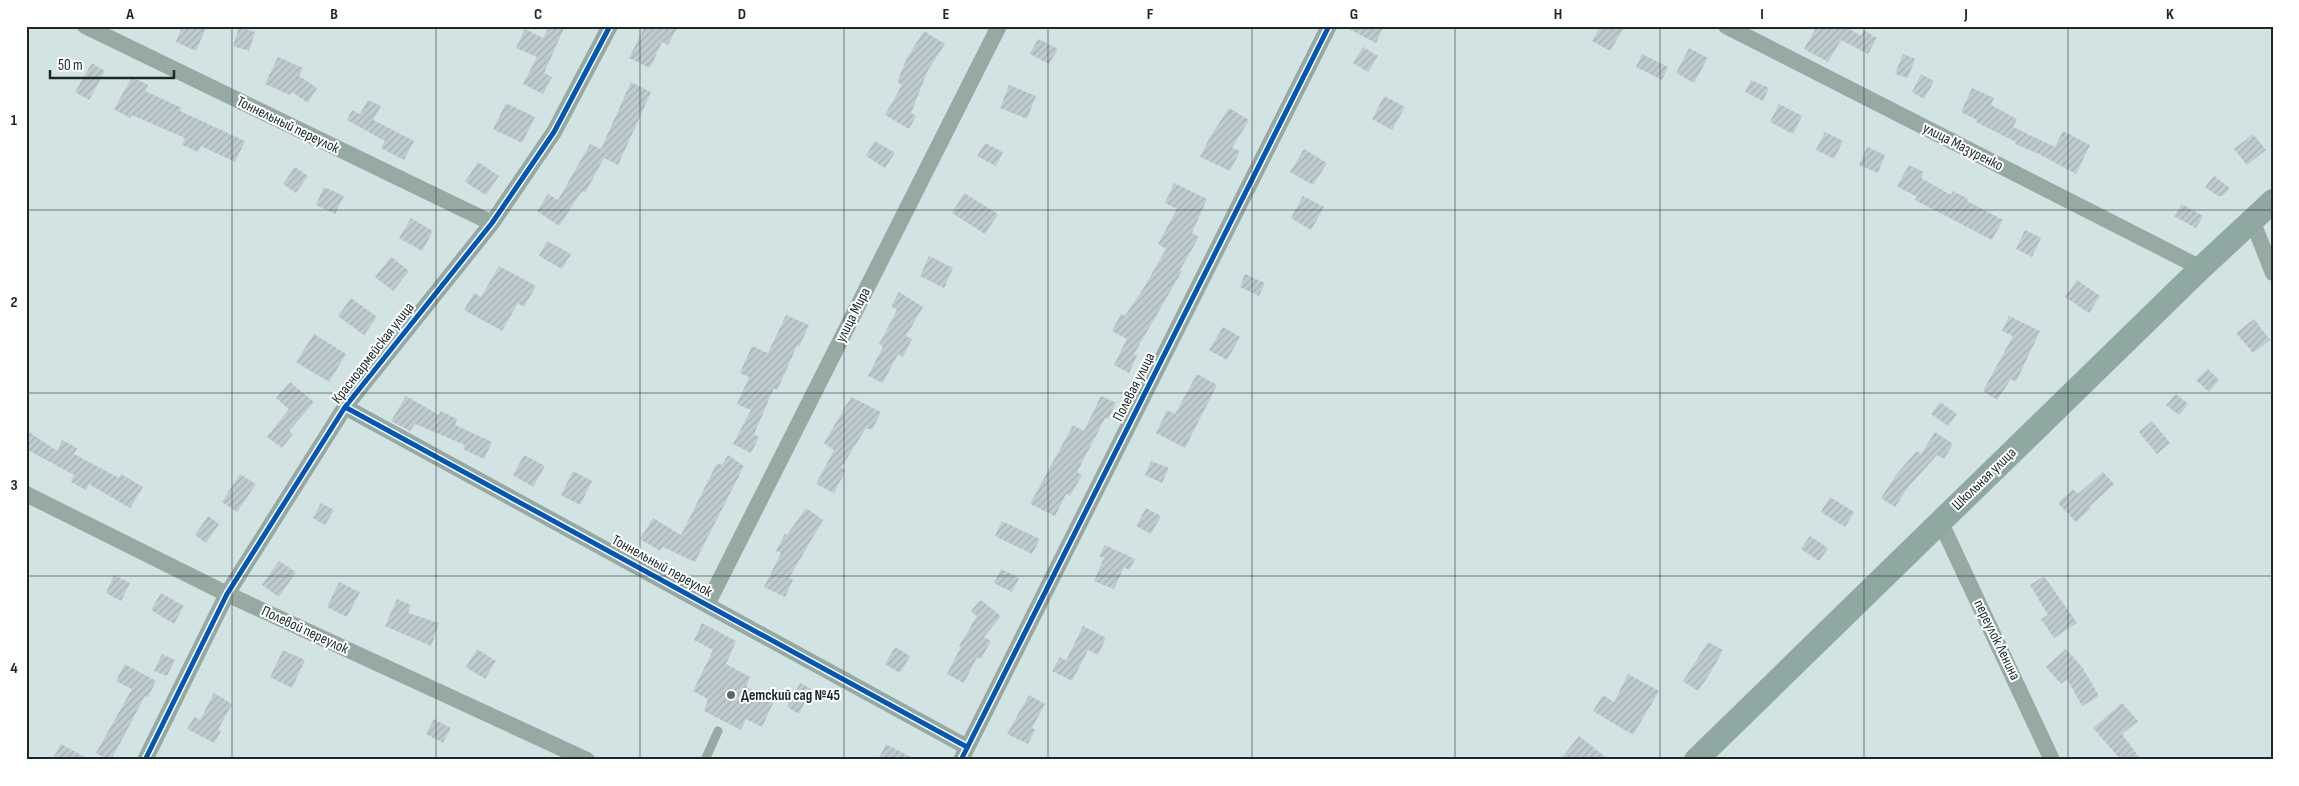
<svg xmlns="http://www.w3.org/2000/svg" width="2299" height="786" font-family="'Sofia Sans Condensed',sans-serif">
<style>
.building{fill:url(#building-hatch)}
.lines{fill:none;stroke-linecap:round;stroke-linejoin:round}
.lane{stroke:#96aaa3;stroke-width:9}
.street{stroke:#96aaa3;stroke-width:16}
.secondary{stroke:#90a8a2;stroke-width:24}
.cycleway-casing{stroke:#fff;stroke-width:8}
.cycleway{stroke:#0057b8;stroke-width:5}
.grid{fill:none;stroke:#1b2828;stroke-width:1;stroke-opacity:0.55}
.poi-dot{fill:#5b6969;stroke:#fff;stroke-width:2}
.labels{text-anchor:middle;dominant-baseline:central;stroke-width:4;stroke-linejoin:round;paint-order:stroke}
.street-label{font-size:15px;fill:#1b2828;stroke:#fff}
.poi-label{font-size:15px;font-weight:bold;fill:#1b2828;stroke:#fff;text-anchor:start}
.neatline{fill:none;stroke:#1b2828;stroke-width:2}
.grid-label{font-size:16px;text-anchor:middle;font-weight:bold;fill:#1b2828}
</style>
<defs>
<pattern id="building-hatch" width="6" height="6" patternUnits="userSpaceOnUse" patternTransform="scale(1.25)"><rect width="6" height="6" fill="#bfcccf"/><path d="M-1 1l2-2M0 6l6-6M5 7l2-2" fill="none" stroke="#a4afb2"/></pattern>
</defs>
<rect width="100%" height="100%" fill="#d1e3e3"/>
<path class="building" d="M182,26H207L196,51L176,42Z
M549,26H565L544,73L552,77L543,94L523,84L537,57L516,48L525,29L543,38Z
M645,26H678L668,45L662,42L650,68L629,58Z
M1343,26H1384L1376,43Z
M1601,26H1625L1610,51L1592,41Z
M1817,26H1849L1848,28L1861,36L1864,30L1877,38L1868,54L1841,40L1828,62L1804,49Z
M239,27L255,32L249,51L233,46Z
M924,31L945,44L928,70L911,113L916,116L909,129L885,115L902,85L897,82L907,58Z
M1038,39L1058,49L1049,64L1030,54Z
M1363,47L1378,56L1368,72L1353,63Z
M1689,48L1708,58L1694,83L1676,73Z
M1642,54L1668,67L1662,80L1636,67Z
M1903,54L1915,59L1908,78L1895,74Z
M278,57L303,68L299,76L317,88L308,103L292,92L290,95L265,84Z
M92,63L105,71L89,100L75,92Z
M1921,74L1934,81L1924,99L1912,92Z
M132,77L148,85L145,91L182,108L180,111L245,141L235,162L201,146L198,152L182,145L185,138L132,115L130,118L114,109Z
M1751,80L1769,88L1763,101L1745,92Z
M631,82L651,92L618,165L604,158L585,193L582,191L559,226L537,211L548,194L558,200L590,144L601,149Z
M1009,85L1036,96L1027,119L1000,108Z
M1972,88L1994,98L1991,105L2017,119L2013,127L2055,147L2063,131L2090,145L2076,174L2039,154L2015,144L2016,142L1976,122L1977,120L1961,112Z
M1384,96L1405,107L1392,130L1372,119Z
M368,100L381,106L373,120L414,141L404,160L381,148L385,141L347,120L352,110L360,114Z
M506,103L535,117L522,143L493,129Z
M1779,104L1802,116L1793,134L1770,122Z
M1229,108L1249,120L1232,148L1240,151L1230,171L1200,157L1210,137Z
M1825,132L1843,141L1834,159L1816,150Z
M2253,134L2266,150L2247,165L2234,149Z
M875,141L895,153L885,168L866,156Z
M985,143L1003,152L996,166L977,156Z
M1867,147L1885,155L1878,173L1859,165Z
M1304,149L1327,163L1313,185L1290,172Z
M478,162L499,176L486,195L465,182Z
M1909,165L1924,172L1921,178L1951,195L1953,191L1968,199L1967,201L2003,220L1992,240L1915,200L1917,197L1897,186Z
M295,167L308,176L296,193L283,184Z
M2214,176L2230,188L2223,196H2218L2205,187Z
M1174,183L1207,199L1192,233L1199,237L1180,270L1182,271L1134,354L1137,356L1129,373L1114,365L1127,339L1112,331L1121,314L1125,316L1143,289L1166,249L1158,244L1177,209L1165,203Z
M324,187L344,196L335,214L316,205Z
M964,193L998,214L985,234L952,213Z
M1303,196L1324,207L1311,230L1291,218Z
M2182,204L2203,216L2196,228L2174,216Z
M411,218L433,231L422,251L399,238Z
M2025,230L2041,238L2032,257L2016,249Z
M547,241L571,254L562,269L539,256Z
M929,256L953,268L944,288L920,276Z
M391,257L409,271L393,291L375,277Z
M499,266L536,286L524,307L518,303L502,331L464,310L474,293L481,297Z
M1245,274L1265,283L1259,296L1240,287Z
M2077,280L2100,296L2089,313L2065,297Z
M899,292L923,307L906,336L912,339L903,357L898,354L883,383L868,376L883,347L879,344L897,310L891,306Z
M351,298L377,317L364,335L338,316Z
M786,315L809,325L799,347L797,346L777,390L774,388L754,434L759,437L751,453L733,444L751,410L737,404L749,377L740,373L752,346L768,353Z
M2009,316L2040,331L2016,382L2011,379L1997,400L1983,391L2013,336L2002,331Z
M2254,319L2270,340L2253,353L2236,333Z
M1223,327L1240,337L1227,360L1209,350Z
M314,334L346,354L329,382L296,362Z
M2208,369L2219,380L2209,392L2196,380Z
M1197,374L1217,385L1185,448L1156,433L1167,410L1175,414Z
M290,382L314,402L289,431L293,434L282,448L267,437L289,409L276,398Z
M2176,394L2188,404L2179,415L2166,405Z
M406,396L439,415L440,411L457,419L455,425L492,442L484,459L463,449L465,445L415,424L410,431L391,421Z
M1101,396L1116,403L1108,419L1105,418L1077,472L1082,475L1070,496L1066,494L1055,516L1030,504L1073,425L1084,431Z
M851,397L881,412L872,430L866,428L841,468L846,470L834,493L816,484L834,450L824,443Z
M1940,402L1957,414L1948,426L1931,414Z
M2152,421L2170,443L2157,454L2139,432Z
M26,430L57,451L62,440L77,448L74,454L119,478L121,474L143,487L130,508L89,484L86,490L71,482L74,475L26,449Z
M1935,432L1953,444L1944,459L1937,455L1909,486L1895,507L1881,498L1896,475L1917,451L1921,454Z
M524,455L545,466L533,487L513,475Z
M728,455L744,466L695,562L663,547L660,551L640,539L653,518L681,535L717,463L722,465Z
M1151,461L1169,468L1162,483L1145,475Z
M573,471L592,481L580,505L561,495Z
M2103,472L2114,484L2089,507L2091,508L2076,522L2058,503L2073,489L2078,494Z
M240,474L256,484L237,512L222,502Z
M1830,497L1854,512L1845,527L1821,512Z
M321,503L334,510L325,525L313,518Z
M806,508L823,520L789,578L793,580L785,597L764,587L781,553L776,551L785,534L787,535Z
M1146,508L1161,516L1151,534L1136,526Z
M208,516L219,524L206,543L195,535Z
M1002,521L1040,539L1032,554L995,536Z
M1810,536L1828,548L1819,561L1801,549Z
M1105,545L1135,559L1129,570L1124,567L1114,589L1094,581L1104,558L1099,556Z
M279,561L296,572L279,597L262,585Z
M1001,569L1019,578L1012,592L994,583Z
M114,575L130,583L121,601L106,593Z
M2044,576L2077,623L2054,638L2041,619L2048,615L2030,585Z
M339,582L360,592L347,617L327,607Z
M161,593L184,606L174,624L151,610Z
M397,599L411,605L408,613L439,623L431,646L385,626Z
M981,600L1001,616L984,637L991,641L981,659L977,657L964,683L947,674L961,647L959,646L977,616L971,611Z
M702,623L736,641L726,664L750,677L746,687L774,701L762,727L746,719L741,730L704,711L708,699L693,691L713,650L694,640Z
M1083,626L1106,638L1098,655L1088,650L1072,681L1052,671L1060,657L1066,661Z
M1708,642L1723,650L1711,672L1698,691L1683,681Z
M895,647L910,656L900,673L885,664Z
M477,649L496,661L485,679L466,667Z
M2066,649L2082,667L2099,696L2082,706L2067,679L2061,684L2046,667Z
M283,650L305,660L292,688L270,677Z
M162,654L175,660L167,676L154,671Z
M125,664L156,681L148,697L145,696L111,760H108L96,753L132,689L116,681Z
M1628,674L1659,691L1633,735L1593,711L1603,695L1614,702Z
M800,683L811,689L799,714L787,707Z
M214,693L232,704L218,730L221,731L214,743L187,729L194,717L200,720Z
M1029,695L1045,704L1032,728L1035,730L1028,744L1007,734Z
M2122,703L2138,721L2122,734L2141,760H2121L2093,728Z
M434,719L451,728L443,743L426,734Z
M1579,736L1609,760H1560Z
M61,744L90,760H52Z
M886,744L916,760H878Z"/>
<g class="lines">
<path class="lane" d="M705,760L718,731"/>
<path class="street" d="M85,26L492,223
M1726,26L2201,268
M2252,220L2273,273
M345,407L967,747
M26,494L227,594L587,760
M1940,521L2052,760
M707,605L999,26
M145,760L227,594L345,407L492,223L554,132L610,26
M961,760L1329,26"/>
<path class="secondary" d="M1696,760L2201,268L2273,201"/>
<defs>
<path id="cycleway" d="M345,407L967,747
M145,760L227,594L345,407L492,223L554,132L610,26
M961,760L1329,26"/>
</defs>
<use href="#cycleway" class="cycleway-casing"/>
<use href="#cycleway" class="cycleway"/>
</g>
<path class="grid" d="M232,26V760M436,26V760M640,26V760M844,26V760M1048,26V760M1252,26V760M1455,26V760M1660,26V760M1864,26V760M2068,26V760M26,210H2273M26,393H2273M26,576H2273"/>
<circle class="poi-dot" cx="731" cy="695" r="5"/>
<g class="labels">
<g class="street-label">
<text transform="translate(288 125) rotate(26)">Тоннельный переулок</text>
<text transform="translate(1963 147) rotate(27)">улица Мазуренко</text>
<text transform="translate(853 315) rotate(-63)">улица Мира</text>
<text transform="translate(373 353) rotate(-52)">Красноармейская улица</text>
<text transform="translate(1134 387) rotate(-63)">Полевая улица</text>
<text transform="translate(1984 479) rotate(-44)">Школьная улица</text>
<text transform="translate(662 566) rotate(29)">Тоннельный переулок</text>
<text transform="translate(305 630) rotate(25)">Полевой переулок</text>
<text transform="translate(1997 640) rotate(64)">переулок Ленина</text>
</g>
<g class="poi-label">
<text x="741" y="695">Детский сад №45</text>
</g>
</g>
<rect width="2299" height="786" fill="none" stroke="#ffffff" stroke-width="55"/>
<path d="M50 70v8h124v-8" fill="none" stroke="#1b2828" stroke-width="2.5"/>
<text x="58" y="70" font-size="15" fill="#1b2828" stroke="#ffffff" stroke-width="4" paint-order="stroke">50 m</text>
<rect x="28" y="28" width="2244" height="730" class="neatline"/>
<g class="grid-label">
<text x="130" y="19">A</text>
<text x="334" y="19">B</text>
<text x="538" y="19">C</text>
<text x="742" y="19">D</text>
<text x="946" y="19">E</text>
<text x="1150" y="19">F</text>
<text x="1354" y="19">G</text>
<text x="1558" y="19">H</text>
<text x="1762" y="19">I</text>
<text x="1966" y="19">J</text>
<text x="2170" y="19">K</text>
<text x="14" y="125">1</text>
<text x="14" y="307">2</text>
<text x="14" y="490">3</text>
<text x="14" y="673">4</text>
</g>
</svg>
